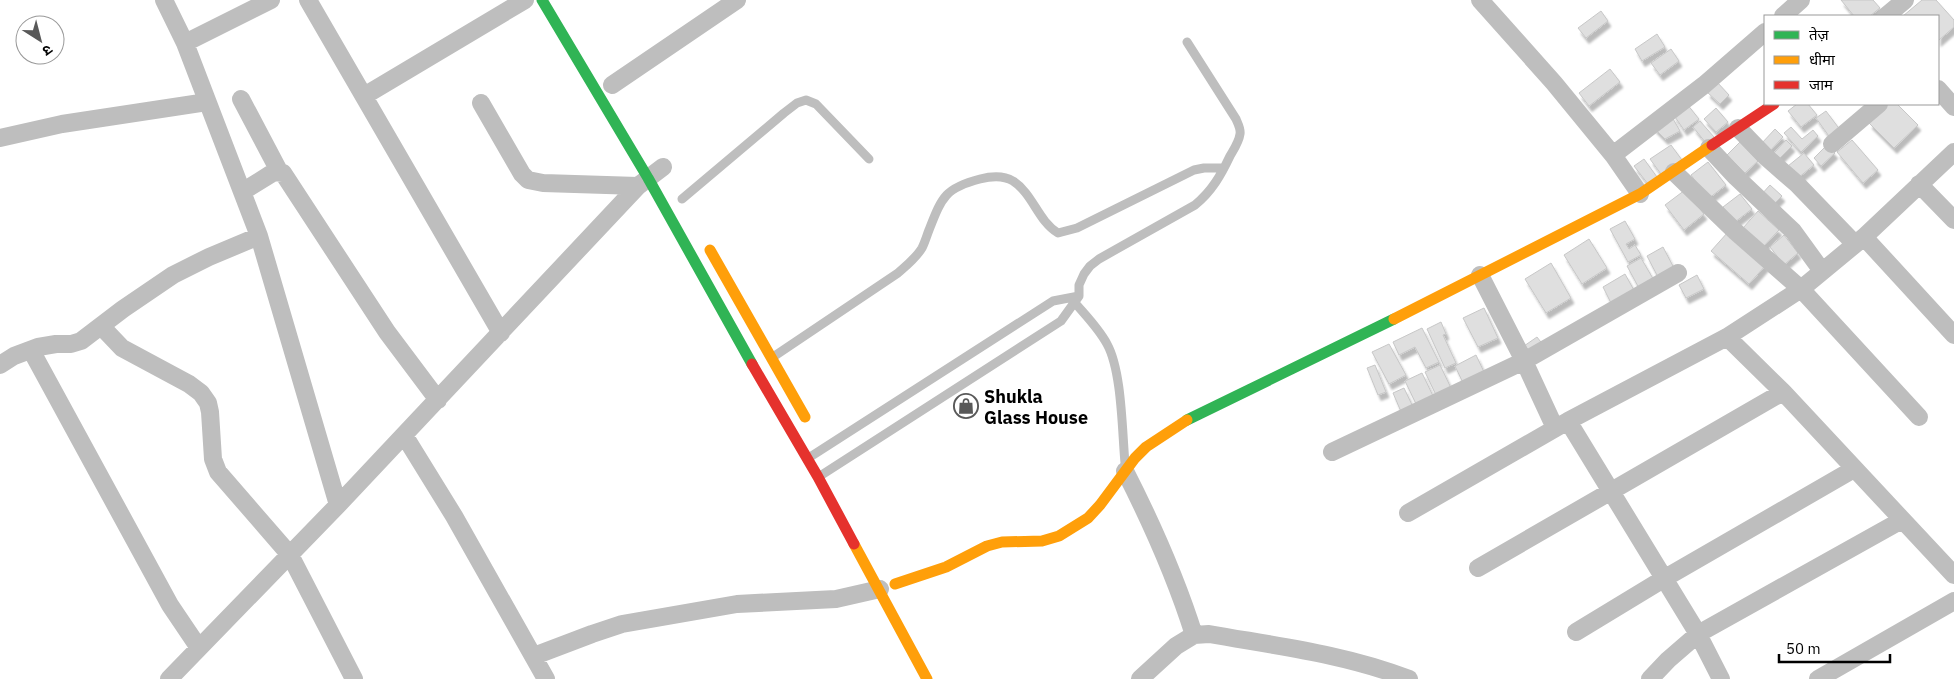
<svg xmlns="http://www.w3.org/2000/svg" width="1954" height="679" font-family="'IBM Plex Sans','Noto Sans Devanagari',sans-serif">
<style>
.building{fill:#dfdfdf;stroke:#c7c7c7;filter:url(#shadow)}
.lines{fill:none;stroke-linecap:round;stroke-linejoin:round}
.lane{stroke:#bebebe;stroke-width:9}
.street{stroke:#bebebe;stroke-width:18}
.fast{stroke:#30b455;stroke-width:11}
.slow{stroke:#ff9f0a;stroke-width:11}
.jam{stroke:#e5322d;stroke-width:11}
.labels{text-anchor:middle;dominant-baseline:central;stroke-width:4;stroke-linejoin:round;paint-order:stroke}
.poi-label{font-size:18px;font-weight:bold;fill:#000;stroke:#fff;text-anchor:start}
</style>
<defs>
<filter id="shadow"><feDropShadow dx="3" dy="5.5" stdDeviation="1" flood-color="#0004"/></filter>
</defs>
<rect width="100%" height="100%" fill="#fff"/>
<path class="building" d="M1841,0H1873L1880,8L1870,16H1854Z
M1922,0H1936L1954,20V27L1938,41V16H1903Z
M1601,11L1608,21L1586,38L1578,28Z
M1657,34L1665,47L1642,61L1635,49Z
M1671,49L1679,61L1660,75L1651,63Z
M1610,69L1620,82L1589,106L1579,93Z
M1717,82L1729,95L1720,104L1707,92Z
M1687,104L1699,119L1684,130L1673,114Z
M1797,104H1808L1817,115L1801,127L1788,111Z
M1888,104H1897L1918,125L1894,148L1869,123Z
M1716,108L1728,122L1716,132L1704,119Z
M1826,111L1841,131L1831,139L1816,118Z
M1672,117L1680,131L1665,139L1653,127Z
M1700,121L1714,137L1706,143L1693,127Z
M1791,127L1802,139L1813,130L1818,136L1801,152L1784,133Z
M1775,129L1783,137L1769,152L1761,144Z
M1786,140L1792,146L1780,158L1774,153Z
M1852,140L1878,170L1863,183L1837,152Z
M1740,142L1758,161L1745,173L1727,155Z
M1671,145L1682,160L1661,174L1650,159Z
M1827,145L1835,153L1821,166L1814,158Z
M1804,153L1814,165L1798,178L1788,166Z
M1644,159L1657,177L1648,184L1634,166Z
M1708,162L1726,185L1708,199L1691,175Z
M1770,185L1782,196L1773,205L1761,195Z
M1685,190L1704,214L1684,230L1665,205Z
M1740,194L1752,209L1735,222L1723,207Z
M1758,211L1779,230L1763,247L1743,228Z
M1625,221L1635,239L1626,244L1629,249L1635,245L1641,255L1628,262L1610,229Z
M1728,232L1766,265L1749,284L1711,251Z
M1784,235L1798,253L1784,265L1770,247Z
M1589,239L1607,268L1582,284L1564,255Z
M1663,247L1675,270L1659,279L1647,256Z
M1641,258L1655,282L1640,290L1627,266Z
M1551,263L1571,298L1546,313L1525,279Z
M1625,274L1635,292L1612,305L1603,287Z
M1697,275L1704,289L1686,298L1679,285Z
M1484,308L1498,338L1478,347L1463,318Z
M1441,322L1446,334L1443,335L1456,363L1445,368L1427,329Z
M1422,328L1439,362L1426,368L1415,347L1399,355L1393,342Z
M1537,337L1544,346L1531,356L1524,346Z
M1389,344L1406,375L1389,384L1372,352Z
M1476,355L1485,374L1464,385L1455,366Z
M1375,365L1386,392L1378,395L1367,368Z
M1440,365L1452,390L1437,397L1425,372Z
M1422,373L1435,400L1418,408L1405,381Z
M1404,388L1414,409L1402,414L1393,393Z"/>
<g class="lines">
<path class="lane" d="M682,199L784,113L797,103L806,100L816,104L869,159
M1071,298C1083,313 1098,327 1107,344C1122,371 1122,431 1125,463
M773,357L898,273C907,265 916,258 922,248C925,242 927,235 929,230C942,197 945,188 980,179C992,176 1003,175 1013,181C1033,194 1038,221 1058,233L1077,228L1194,170L1204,168H1224
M810,457L1053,301L1079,296
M820,476L1061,321L1079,296V285L1084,274L1090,266L1099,259L1195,205C1212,191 1221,175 1230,156C1234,149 1239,142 1240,134C1241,129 1238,124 1236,119L1187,42"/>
<path class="street" d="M164,0L185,43L259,236L338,505
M308,0L501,333
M1480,0L1554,83L1613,155L1640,194
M1783,16L1801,0
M1886,16L1905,0
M185,43L271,0
M612,85L737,0
M1938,89L1954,107
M364,96L525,0
M241,99L279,171
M481,103L522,174L528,180L543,183L638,186
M1738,128L1766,157L1797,184L1855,244
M0,138L62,124L207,102
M1832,144L1879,104
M1709,148L1736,177L1793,231L1822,271
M1613,155L1704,85L1765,32
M1674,172L1736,232L1801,289L1919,417
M1919,184L1954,220
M242,192L274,172L283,173L387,332L438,400
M1864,237L1954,335
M1480,275L1524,361L1555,428
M101,326L122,348L189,384L201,393L208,403L210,412L213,459L218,472L290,555L354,679
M1727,337L1783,392L1954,575
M31,350L170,605L199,648
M0,365L14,356L38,347L56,344H71L81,341L123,309L173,275L209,257L259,236
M1568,421L1698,634L1721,679
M404,435L454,516L546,679
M1332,452L1524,361L1678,273
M1125,471C1152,524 1176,578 1194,635
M1408,513L1568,421L1727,337L1801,289L1864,237L1954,152
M1478,568L1783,392
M1576,632L1665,578L1854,469
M534,656L592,634L622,624L737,604L836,599L880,589
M169,679L338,505L638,186L663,167
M1140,679L1176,646L1194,635L1209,634C1276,646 1345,654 1409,679
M1650,679L1668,660L1698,634L1902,520
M1818,679L1954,601"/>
<path class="fast" d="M542,0L648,178L752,364
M1187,420L1394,319"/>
<path class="slow" d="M710,250L805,417
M1394,319L1640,194L1712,145
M854,544L927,679
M895,584L946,567L987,546L1002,542L1042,541L1059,536L1088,518L1100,505L1135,458L1146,447L1187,420"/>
<path class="jam" d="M1712,145L1774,104
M752,364L818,477L854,544"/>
</g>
<defs>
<symbol id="shop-ring" viewBox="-11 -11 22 22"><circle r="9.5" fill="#fff" stroke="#595959" stroke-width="1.5"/><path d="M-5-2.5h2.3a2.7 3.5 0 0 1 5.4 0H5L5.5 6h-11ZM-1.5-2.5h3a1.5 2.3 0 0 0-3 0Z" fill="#595959"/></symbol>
</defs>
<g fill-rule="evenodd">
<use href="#shop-ring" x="952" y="392" width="28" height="28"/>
</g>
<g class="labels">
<g class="poi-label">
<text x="984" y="396">Shukla<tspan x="984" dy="21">Glass House</tspan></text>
</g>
</g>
<rect x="1764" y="15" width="175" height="90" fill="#ffffff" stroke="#999999"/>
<rect x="1774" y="31" width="25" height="8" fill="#30b455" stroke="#999999"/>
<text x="1809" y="40" font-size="15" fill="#000000">तेज़</text>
<rect x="1774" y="56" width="25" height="8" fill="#ff9f0a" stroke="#999999"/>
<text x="1809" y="65" font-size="15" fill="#000000">धीमा</text>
<rect x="1774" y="81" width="25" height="8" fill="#e5322d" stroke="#999999"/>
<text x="1809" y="90" font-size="15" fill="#000000">जाम</text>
<g transform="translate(40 40) rotate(144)"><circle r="24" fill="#ffffff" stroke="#999999"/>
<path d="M0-4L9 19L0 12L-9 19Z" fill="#595959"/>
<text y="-8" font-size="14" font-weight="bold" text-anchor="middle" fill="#000000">उ</text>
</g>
<path d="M1779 654v8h111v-8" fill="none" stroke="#000000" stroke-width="2.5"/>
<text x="1786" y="654" font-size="15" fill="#000000" stroke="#ffffff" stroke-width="4" paint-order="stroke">50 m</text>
</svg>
